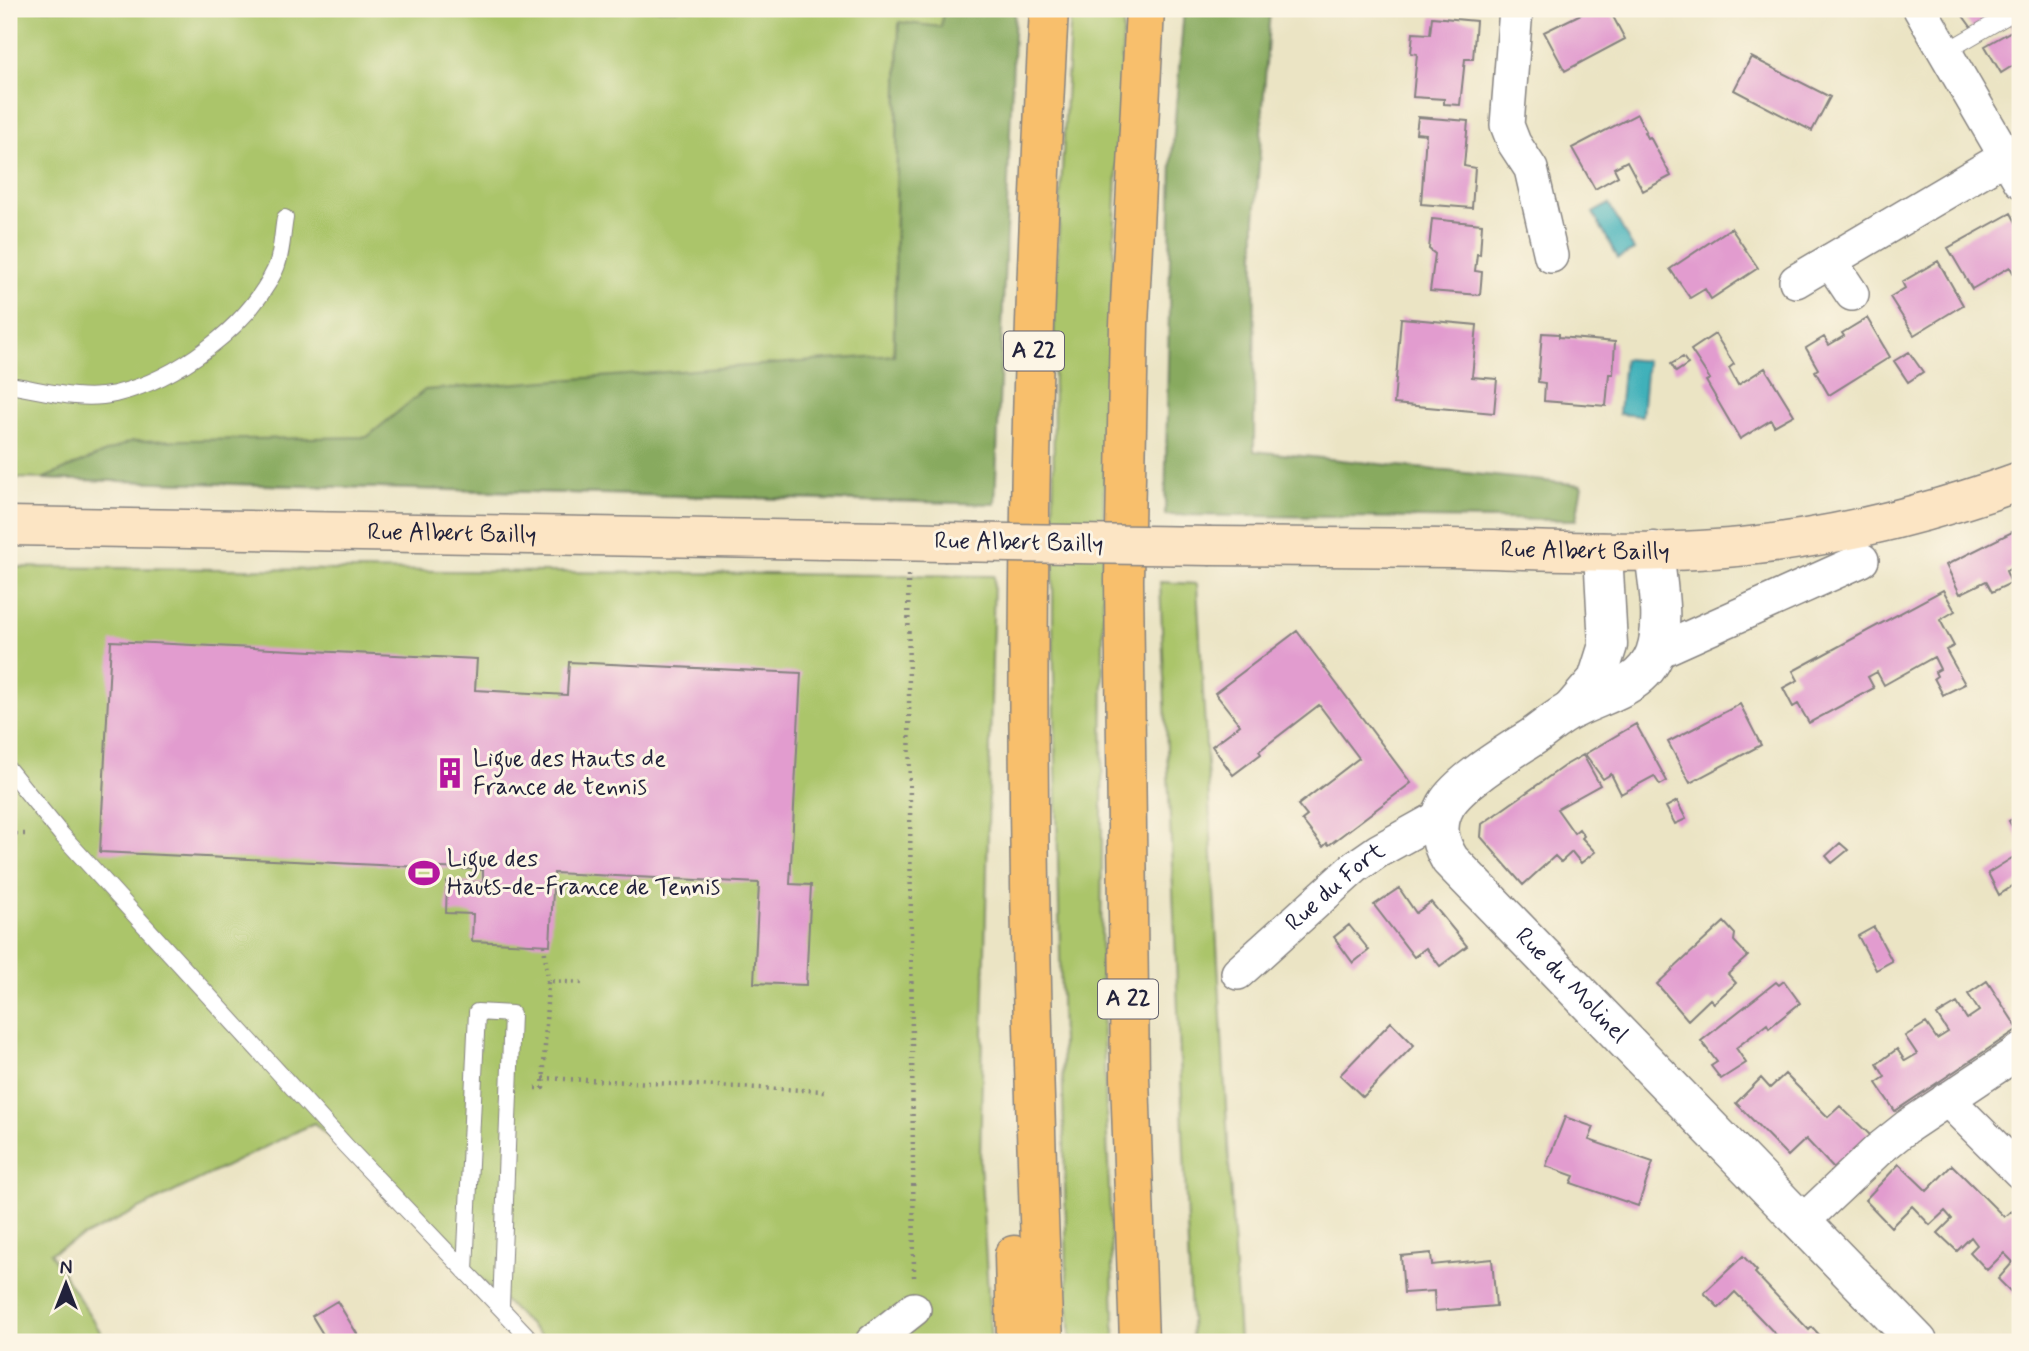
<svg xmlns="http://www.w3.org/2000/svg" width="2029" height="1351" font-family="Mynerve,sans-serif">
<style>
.green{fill:#abc56b;stroke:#667453;stroke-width:2}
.forest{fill:#88aa5f;stroke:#55664d;stroke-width:2}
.water{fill:#41b1ba;stroke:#326a7a;stroke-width:2}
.building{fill:#e29ccf}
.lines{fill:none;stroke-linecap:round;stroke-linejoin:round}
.service-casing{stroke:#868380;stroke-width:18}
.minor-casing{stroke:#868380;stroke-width:36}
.tertiary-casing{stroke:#868380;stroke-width:41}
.secondary-casing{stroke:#868380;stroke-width:41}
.motorway-casing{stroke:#868380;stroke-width:41}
.path{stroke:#868380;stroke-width:4.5;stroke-dasharray:2 5;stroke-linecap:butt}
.service{stroke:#fff;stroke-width:16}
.minor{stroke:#fff;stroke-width:33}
.tertiary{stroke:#fff;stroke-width:38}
.secondary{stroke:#fce5c4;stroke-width:38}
.motorway{stroke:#f8bf6c;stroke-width:38}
.secondary-bridge-casing{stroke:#868380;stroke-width:41;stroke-linecap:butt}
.secondary-bridge{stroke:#fce5c4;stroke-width:38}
.labels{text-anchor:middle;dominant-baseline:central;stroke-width:6;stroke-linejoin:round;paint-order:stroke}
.shield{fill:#fcf5e5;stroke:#63616e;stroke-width:2}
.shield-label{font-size:23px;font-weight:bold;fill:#22223b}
.street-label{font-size:24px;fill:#22223b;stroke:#fcf5e5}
.poi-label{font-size:24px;fill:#22223b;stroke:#fcf5e5;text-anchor:start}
</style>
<rect width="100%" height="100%" fill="#fcf5e5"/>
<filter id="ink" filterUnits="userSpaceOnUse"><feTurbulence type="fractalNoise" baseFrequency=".0143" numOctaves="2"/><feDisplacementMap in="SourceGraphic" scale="14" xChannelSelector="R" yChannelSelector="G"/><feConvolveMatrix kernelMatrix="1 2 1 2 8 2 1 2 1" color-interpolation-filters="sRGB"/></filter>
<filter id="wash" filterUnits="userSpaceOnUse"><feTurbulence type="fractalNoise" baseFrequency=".00686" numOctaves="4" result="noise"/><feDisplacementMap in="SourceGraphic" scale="28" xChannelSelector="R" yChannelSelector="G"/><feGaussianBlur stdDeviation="1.57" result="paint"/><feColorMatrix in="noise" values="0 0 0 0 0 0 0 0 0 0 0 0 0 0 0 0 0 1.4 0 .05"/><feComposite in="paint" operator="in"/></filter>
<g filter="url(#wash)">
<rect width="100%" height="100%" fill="#ebe4c4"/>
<path class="green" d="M9,9H943L942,27L899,23L891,502L9,478Z
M1071,9H1124L1104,479L1101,983L1115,1342H1071L1067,1278L1053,628L1054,315Z
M9,567L994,576L980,1161L991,1342L689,1340L685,1342H548L314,1123L50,1253L107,1342H9Z
M1160,582L1197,584L1239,1342H1192Z"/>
<path class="forest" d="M943,9H1015L995,504L42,479L132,441L367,437L425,390L894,355L899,22L941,27Z
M1184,9H1270L1255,220L1254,451L1582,485L1576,520L1165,515L1172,156Z"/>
<path class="water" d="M1609,204L1634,250L1618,258L1593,213Z
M1624,359L1647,361L1642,416L1619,414Z"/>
<g id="blocks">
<path class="building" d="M1578,9H1609L1625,39L1565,71L1544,32L1581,14Z
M1958,9H1996L2001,16L1974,31Z
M2016,13L2020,22V61L2001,73L1985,46L2013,30L2007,19Z
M1432,17L1476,21L1473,59H1465L1460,105L1444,104V99L1413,97L1417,54L1411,53L1413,33L1430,34Z
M1751,57L1830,97L1812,131L1734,90Z
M1637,114L1646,131L1644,132L1647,138L1650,137L1671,176L1643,191L1627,161L1614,168L1618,176L1595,189L1572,148Z
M1418,117L1468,121L1464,166L1475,168L1472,208L1421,204L1426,134L1416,133Z
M2011,213L2020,230V285L2010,267L1972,289L1948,248Z
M1432,219L1482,224L1480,255L1477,254L1475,271L1482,272L1480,295L1430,291L1435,254L1429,249Z
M1731,228L1758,268L1711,299L1705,289L1690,298L1670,269Z
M1938,261L1963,305L1914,335L1890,297L1905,288L1902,282Z
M1401,318L1477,325L1472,377L1497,379L1494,413L1394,404Z
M1867,318L1890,357L1829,395L1815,371L1818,369L1806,348L1824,337L1829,345L1844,336L1842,333Z
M1542,333L1559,334V337L1615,342L1613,374H1609L1606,406L1544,401L1545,383L1538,382Z
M1715,334L1734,364L1729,368L1738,385L1765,368L1794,415L1774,426L1771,420L1740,439L1706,381L1710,379L1691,350Z
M1909,352L1923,372L1908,382L1894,361Z
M1683,357L1688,364L1676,372L1671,364Z
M2020,528V564L2006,571L2011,583L1992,592L1986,581L1960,594L1946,565Z
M1943,590L1955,611L1940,620L1954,646L1946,650L1965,684L1943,695L1934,678L1937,676L1935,672L1940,669L1934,657L1884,685L1877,672L1868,677L1874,688L1809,723L1798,704L1793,707L1783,688L1798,680L1793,671Z
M1297,631L1411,783L1329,845L1327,843L1323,847L1302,820L1307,816L1298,805L1359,758L1319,705L1259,751L1261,754L1233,775L1212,746L1240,725L1215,693Z
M111,641L477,659L475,690L567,695L569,662L801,673L790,884L811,885L806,985L754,983L759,883L554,873L550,945L472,941L473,914L446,913L447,882L483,883V870L100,852Z
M1740,704L1761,745L1690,783L1668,742Z
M1636,724L1667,781L1660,785L1654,776L1621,794L1611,774L1603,779L1585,754Z
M1583,755L1600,785L1557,809L1574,833L1579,829L1584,836L1582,838L1595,852L1581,863L1572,852L1561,862L1555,856L1523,885L1481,837L1482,824L1564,766Z
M1677,801L1686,819L1675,824L1666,807Z
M2020,815V841L2009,821Z
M1840,843L1848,850L1832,863L1826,856Z
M2020,853V881L1999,895L1988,873Z
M1399,888L1416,913L1431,902L1467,946L1440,966L1426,948L1414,957L1374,905Z
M1724,922L1735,934L1734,941L1748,956L1728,974L1736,983L1714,1003L1710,999L1688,1020L1657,984Z
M1349,925L1369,950L1353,963L1334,937Z
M1874,927L1892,961L1876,970L1858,936Z
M1784,981L1800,1003L1769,1028L1767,1024L1736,1048L1746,1063L1721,1079L1711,1066L1717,1062L1701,1041L1776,982L1779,985Z
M1987,981L2018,1029L1895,1111L1876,1083L1885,1077L1877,1064L1897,1049L1905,1061L1917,1054L1905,1036L1926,1023L1937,1039L1948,1032L1937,1015L1957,1003L1967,1019L1979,1011L1968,994Z
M1391,1022L1414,1045L1363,1097L1340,1075Z
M1785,1074L1828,1117L1840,1106L1870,1135L1835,1170L1806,1139L1788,1156L1736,1103L1761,1078L1770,1088Z
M1565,1117L1594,1127L1589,1140L1653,1162L1638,1206L1571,1183L1574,1176L1546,1166Z
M1899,1164L1927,1191L1952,1165L2004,1217L2011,1211L2020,1219V1290L2014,1295L1998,1279L2013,1262L2004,1253L1987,1270L1970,1252L1977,1245L1971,1237L1957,1251L1938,1233L1952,1219L1945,1211L1930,1225L1912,1206L1891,1227L1865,1200Z
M1431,1253L1432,1265L1492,1259L1496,1306L1435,1311L1434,1291L1404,1293L1401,1256Z
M1743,1256L1757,1271L1755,1273L1809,1330L1812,1327L1826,1342H1783L1735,1292L1719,1308L1704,1293Z
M337,1301L362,1342H314L324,1336L312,1316Z"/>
</g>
</g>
<g filter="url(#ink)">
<use href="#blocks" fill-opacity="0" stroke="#868380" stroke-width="2"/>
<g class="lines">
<defs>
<path id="service" d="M1945,52L2019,9
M9,385C43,390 80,402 115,394C177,379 247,328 275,270C282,256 282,234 285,218
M9,770L61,834L346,1146L533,1342
M465,1271L477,1012L512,1014L501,1307"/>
<g id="minor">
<path d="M1516,9L1507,125L1514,143L1531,169L1551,256"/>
<path d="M1920,9L2020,181"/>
<path d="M1830,261L1852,294"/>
<path d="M1796,281L2007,156"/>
<path d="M1655,653L1862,560"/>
<path id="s1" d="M1238,973L1355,867L1378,851L1441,816"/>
<path d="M1947,1099L2020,1172"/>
<path d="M1802,1222L1878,1150L1908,1126L2020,1051"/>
<path d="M872,1342L914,1309"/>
</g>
<g id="tertiary">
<path id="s2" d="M1654,551C1657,582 1666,622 1655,653C1643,687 1603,694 1574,709C1560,715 1547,727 1534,736C1510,752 1460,781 1446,805C1435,825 1439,842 1450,860L1918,1342"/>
<path d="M1572,709L1597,680L1608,645L1603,552"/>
</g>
<g id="secondary">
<path id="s3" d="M9,526L944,542"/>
<path id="s4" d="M1211,546C1291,547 1371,547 1450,548C1553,550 1656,557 1758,545C1848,534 1935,512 2020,481"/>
</g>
<path id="motorway" d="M1014,1255L1016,1342
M1044,1342C1032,1066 1025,788 1030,511C1033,344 1040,176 1049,9
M1139,1342L1130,1077L1124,580L1129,325L1145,9"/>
</defs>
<use href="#service" class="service-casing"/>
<use href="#minor" class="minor-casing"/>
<use href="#tertiary" class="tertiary-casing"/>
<use href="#secondary" class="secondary-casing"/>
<use href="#motorway" class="motorway-casing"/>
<path class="path" d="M908,575L914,1277
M9,834H29
M544,945L548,981
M543,1078L825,1091
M535,1088H543L548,981L583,983"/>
<use href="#service" class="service"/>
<use href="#minor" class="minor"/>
<use href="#tertiary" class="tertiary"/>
<use href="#secondary" class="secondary"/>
<use href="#motorway" class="motorway"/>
<defs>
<path id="secondary-bridge" d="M944,542L1211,546"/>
</defs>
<use href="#secondary-bridge" class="secondary-bridge-casing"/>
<use href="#secondary-bridge" class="secondary-bridge"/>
</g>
</g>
<defs>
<symbol id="building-bare" viewBox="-9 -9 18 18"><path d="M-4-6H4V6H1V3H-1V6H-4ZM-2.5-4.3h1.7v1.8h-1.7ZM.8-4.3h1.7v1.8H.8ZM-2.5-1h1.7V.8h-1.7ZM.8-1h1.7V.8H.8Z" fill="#b5179e" stroke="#fcf5e5" stroke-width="2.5" paint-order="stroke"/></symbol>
<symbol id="stadium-bare" viewBox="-9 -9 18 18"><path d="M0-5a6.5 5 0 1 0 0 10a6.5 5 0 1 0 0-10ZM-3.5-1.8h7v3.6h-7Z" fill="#b5179e" stroke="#fcf5e5" stroke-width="2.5" paint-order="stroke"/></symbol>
</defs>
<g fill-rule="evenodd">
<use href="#building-bare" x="428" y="751" width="44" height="44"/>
<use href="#stadium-bare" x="402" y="851" width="44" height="44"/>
</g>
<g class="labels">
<g class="shield">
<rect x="1004" y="331.5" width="60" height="39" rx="5"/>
<rect x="1098" y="979.5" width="60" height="39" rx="5"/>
</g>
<g class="shield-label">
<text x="1034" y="351">A 22</text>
<text x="1128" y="999">A 22</text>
</g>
<g class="street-label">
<text stroke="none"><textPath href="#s3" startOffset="443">Rue Albert Bailly</textPath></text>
<text transform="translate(1019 543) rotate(1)">Rue Albert Bailly</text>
<text stroke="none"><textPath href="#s4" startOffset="374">Rue Albert Bailly</textPath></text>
<text stroke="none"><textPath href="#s1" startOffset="130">Rue du Fort</textPath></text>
<text stroke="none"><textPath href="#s2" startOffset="598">Rue du Molinel</textPath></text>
</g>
<g class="poi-label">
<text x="473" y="759">Ligue des Hauts de<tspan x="473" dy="28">France de tennis</tspan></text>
<text x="447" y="859">Ligue des<tspan x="447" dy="28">Hauts-de-France de Tennis</tspan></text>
</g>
</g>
<rect width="2029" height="1351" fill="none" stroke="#fcf5e5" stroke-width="35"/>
<g transform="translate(66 1284)" stroke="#fcf5e5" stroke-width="5" paint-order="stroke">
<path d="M0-5L12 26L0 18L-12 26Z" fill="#22223b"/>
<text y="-10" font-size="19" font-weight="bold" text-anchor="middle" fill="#22223b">N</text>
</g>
</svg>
